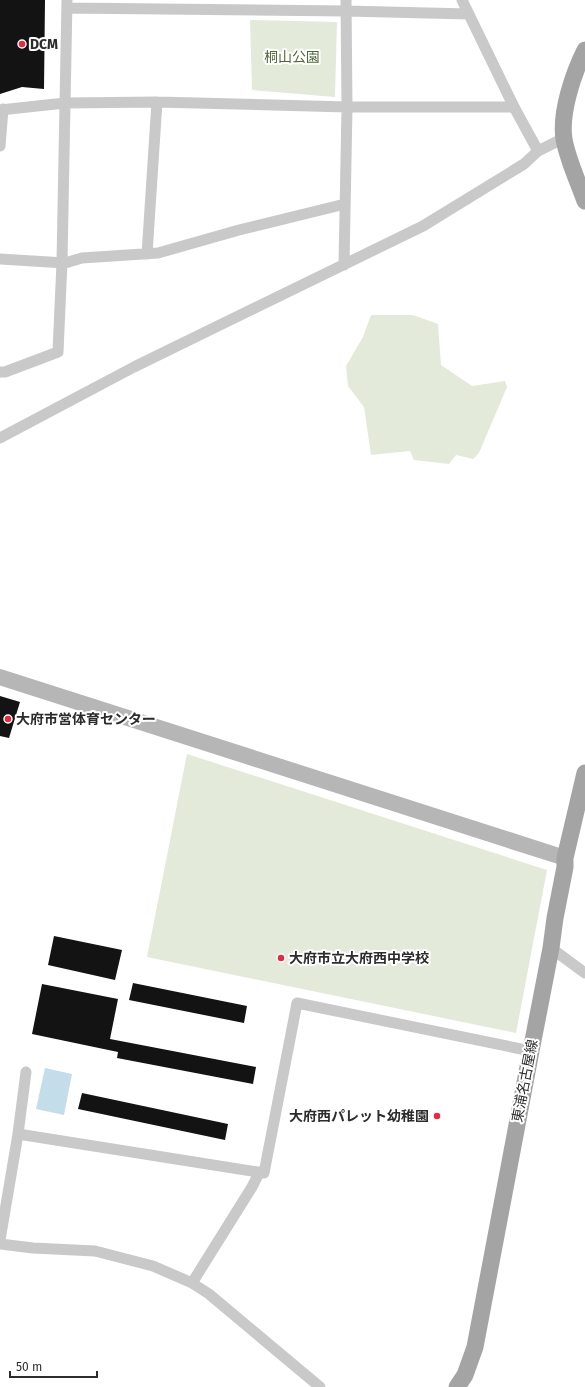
<svg xmlns="http://www.w3.org/2000/svg" width="585" height="1387" font-family="'Fira Sans','Noto Sans JP',sans-serif">
<style>
.green{fill:#e3ead9}
.water{fill:#c4ddea}
.building{fill:#131313}
.lines{fill:none;stroke-linecap:round;stroke-linejoin:round}
.street{stroke:#c9c9c9;stroke-width:11}
.secondary{stroke:#b6b6b6;stroke-width:16}
.primary{stroke:#a4a4a4;stroke-width:17}
.poi-dot{fill:#e52b41;stroke:#fff;stroke-width:1.5}
.labels{text-anchor:middle;dominant-baseline:central;stroke-width:4;stroke-linejoin:round;paint-order:stroke}
.poi-label{font-size:14px;font-weight:bold;fill:#2c2c2c;stroke:#fff;text-anchor:start}
.park-label{font-size:14px;fill:#51673a;stroke:#fff}
.street-label{font-size:14px;fill:#2c2c2c;stroke:#fff}
</style>
<rect width="100%" height="100%" fill="#fff"/>
<path class="green" d="M250,20L337,22L335,97L252,90Z
M371,315H413L438,324L441,365L472,386L505,381L507,387L479,453L473,459L456,455L449,464L414,460L410,451L371,455L364,407L348,386L346,366L363,337Z
M187,754L547,870L516,1033L147,957Z"/>
<path class="water" d="M45,1068L72,1074L64,1115L36,1109Z"/>
<path class="building" d="M0,0H45L44,89L22,87L0,94Z
M0,696L20,702L9,738L0,736Z
M54,936L122,950L115,980L48,965Z
M133,983L247,1006L244,1023L129,1000Z
M42,984L118,999L110,1039L256,1067L253,1084L117,1058L118,1052L32,1034Z
M82,1093L228,1124L225,1140L78,1109Z"/>
<g class="lines">
<path class="street" d="M462,0L514,107L538,151
M67,8L346,11L469,14
M0,110L65,103L157,102L347,107H514
M0,146L3,109
M147,254L157,102
M0,259L65,263L82,258L158,253L239,230L345,204
M344,265L347,107L346,0
M0,372H5L58,352L62,262L67,0
M0,438L134,367L423,226L524,164L538,151L564,138
M551,948L585,973
M18,1134L264,1173L297,1003L531,1051
M0,1240L18,1134L26,1072
M0,1244L33,1248L95,1251L153,1266L192,1283L209,1294L320,1387
M192,1283L252,1187L259,1173"/>
<path class="secondary" d="M0,677L565,858"/>
<path class="primary" d="M585,50C573,74 560,113 564,139C568,161 578,181 585,201
M457,1387L465,1375L475,1347L531,1051L551,948L555,918L565,867V858L585,773"/>
</g>
<g class="poi-dot">
<circle cx="22" cy="44" r="4"/>
<circle cx="8" cy="719" r="4"/>
<circle cx="281" cy="958" r="4"/>
<circle cx="437" cy="1116" r="4"/>
</g>
<g class="labels">
<g class="poi-label">
<text x="30" y="44">DCM</text>
<text x="16" y="719">大府市営体育センター</text>
<text x="289" y="958">大府市立大府西中学校</text>
<text x="429" y="1116" text-anchor="end">大府西パレット幼稚園</text>
</g>
<g class="park-label">
<text x="292" y="57">桐山公園</text>
</g>
<g class="street-label">
<text transform="translate(525 1081) rotate(-79)">東浦名古屋線</text>
</g>
</g>
<path d="M10 1371v6h87v-6" fill="none" stroke="#2c2c2c" stroke-width="2"/>
<text x="16" y="1371" font-size="12" fill="#2c2c2c" stroke="#ffffff" stroke-width="3" paint-order="stroke">50 m</text>
</svg>
